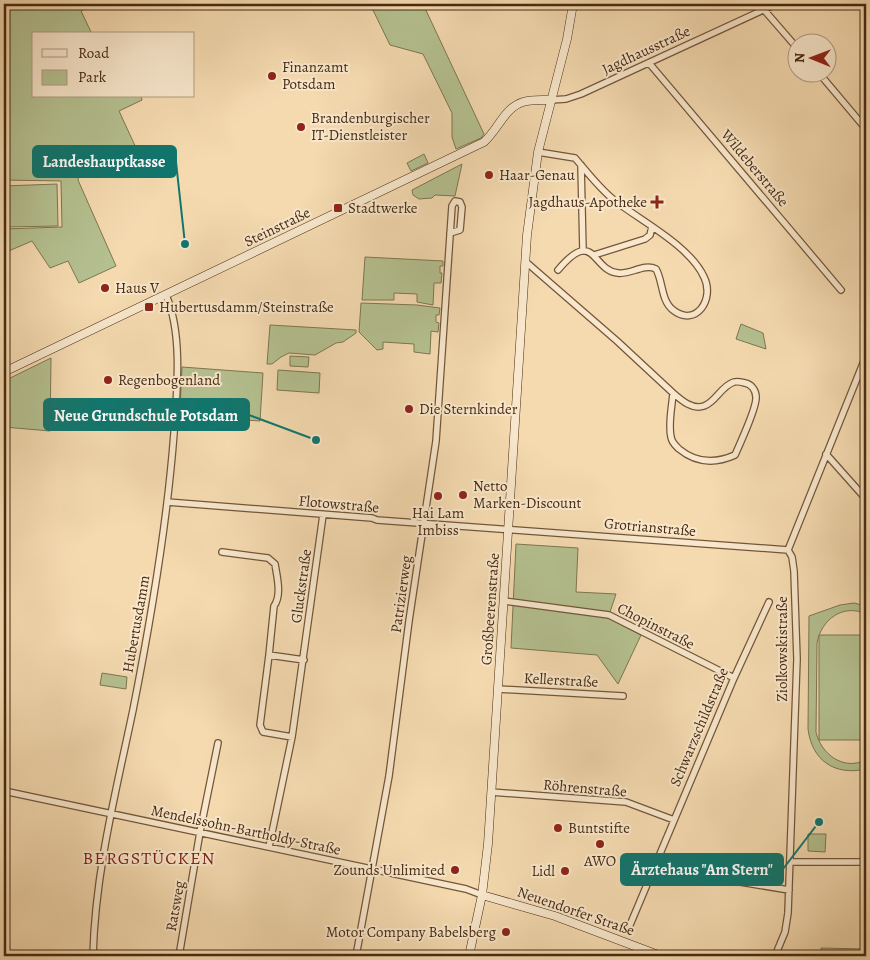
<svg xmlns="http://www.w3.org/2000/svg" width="870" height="960" font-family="Alegreya,serif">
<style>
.green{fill:#b5c191;stroke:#7e7651}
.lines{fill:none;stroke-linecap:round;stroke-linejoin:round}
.street-casing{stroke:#735639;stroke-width:8}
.secondary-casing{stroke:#482a11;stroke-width:9}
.street{stroke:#f8e7cc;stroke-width:5.5}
.secondary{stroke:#f8e7cc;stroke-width:8}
.poi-dot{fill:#8f2418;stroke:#f8e7cc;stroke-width:2}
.labels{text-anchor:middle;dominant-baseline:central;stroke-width:4;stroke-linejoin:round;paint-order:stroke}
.street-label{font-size:15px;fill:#482a11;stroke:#f8e7cc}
.poi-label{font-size:15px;fill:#482a11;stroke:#f8e7cc;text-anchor:start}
.quarter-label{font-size:18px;letter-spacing:1px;fill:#7a1f14;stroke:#f8e7cc}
.leader{fill:none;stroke:#0f766e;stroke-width:2}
.callout-dot{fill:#0f766e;stroke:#f8e7cc;stroke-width:2}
.callout{fill:#0f766e;stroke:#0f766e;stroke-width:2}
.callout-label{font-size:16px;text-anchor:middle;font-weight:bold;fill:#fff}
</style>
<rect width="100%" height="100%" fill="#f5dab0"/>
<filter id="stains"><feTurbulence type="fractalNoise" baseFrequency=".004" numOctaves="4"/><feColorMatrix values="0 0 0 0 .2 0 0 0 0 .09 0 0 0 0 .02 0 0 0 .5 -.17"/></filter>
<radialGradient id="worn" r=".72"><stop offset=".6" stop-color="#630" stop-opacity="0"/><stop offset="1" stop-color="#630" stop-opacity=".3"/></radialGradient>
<path class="green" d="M4,4H94L81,11L92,34H34V96H141L142,100L119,111L137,150L79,174L78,180L116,266L79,283L68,261L50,268L32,241L4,253V229L62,227L61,181L4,180Z
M370,4H423L484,134L481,138L456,149L452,137V113L423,54L390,45Z
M424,154L428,163L411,171L407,163Z
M462,164L455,196L435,195L432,198L419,199L413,195L412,190Z
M57,184L58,226L4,227V186Z
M365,257L443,261V266H440V273H442L441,283H434L433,305L417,302V294L394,293V300H362Z
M361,303L417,305L440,308L439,315H436V322L439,323L438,332L431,331L430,354L414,352V344L383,342V349L377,350L359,332Z
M741,324L763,333L766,349L736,339Z
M270,325L356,330V333L343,342L336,343L315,355L289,353L281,357L272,364H267Z
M290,356L309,357L308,367L290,366Z
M51,358L50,431L4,427V381Z
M182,367L263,373L260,421L183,416V411L180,410Z
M278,370L320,373L319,393L277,390Z
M516,544L578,548L576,592L616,594L608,618L641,635L618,684L597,655L511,648Z
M854,603L866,606V614C843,603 821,620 817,643L816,732C821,754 843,771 866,760V769C835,776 812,761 808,729L809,616L840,605Z
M819,635H866V740H819Z
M102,673L127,677L126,689L100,685Z
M808,834H826L825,852L808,851Z
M821,948L866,949V956H800V953H821Z"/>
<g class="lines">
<defs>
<path id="street" d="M759,4L798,49
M649,63L841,290
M818,72L866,129
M551,100L566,99L581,94L776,4
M538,152L575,158C588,173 599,188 614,200C641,221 690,246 704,277C715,299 696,328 673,310C661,301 663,281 656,269C644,263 630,275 618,273C592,271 595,226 558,270
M581,165L583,251
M594,255L645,239L650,235L652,227
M526,262L617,341L673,393C672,407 668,424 671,437C672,443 675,445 679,449C696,463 715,464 735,455C740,443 757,408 756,397C756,390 751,384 745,383C741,382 737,381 734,382C721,386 716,402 704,406C692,410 681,400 673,393
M826,454L866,499
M167,502L372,518L377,520L788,550
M222,552L268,558L275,564C277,577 282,595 274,606L269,655
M504,601L609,615L734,678
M498,689L623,696
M292,737L263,732L260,725L269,655L304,660
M4,791L466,889L482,895
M491,792L626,802L674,820
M269,847L292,737L323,515
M790,862H866
M656,864L673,871L789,890
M630,925L734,678L769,602
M93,956C95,873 116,791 133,710C151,619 167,526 174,433C177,391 183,334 166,295
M179,956L200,832L218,743
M356,956L389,776L409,621L436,441L452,206L455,201L460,202L462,207L460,230L450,233
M619,956L624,955L627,956
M775,956L785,932L788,913L797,659L794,571L792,557L788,550L866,356"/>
<path id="secondary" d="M4,372L484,142C498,130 504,108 523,102C532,99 542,100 551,100
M482,895L555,916L661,956
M469,956L482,895L488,844L527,235L538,152L567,39L573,4"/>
</defs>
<use href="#street" class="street-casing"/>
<use href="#secondary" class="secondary-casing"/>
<use href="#street" class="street"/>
<use href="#secondary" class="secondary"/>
</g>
<g class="poi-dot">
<circle cx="272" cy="76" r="5"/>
<circle cx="301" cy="127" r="5"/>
<circle cx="489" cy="175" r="5"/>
<path d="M654.5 194.5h5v5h5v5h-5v5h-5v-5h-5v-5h5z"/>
<rect x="333" y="203" width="10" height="10" rx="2.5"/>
<circle cx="105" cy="288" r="5"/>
<rect x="144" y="302" width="10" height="10" rx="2.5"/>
<circle cx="108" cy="380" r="5"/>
<circle cx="409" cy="409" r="5"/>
<circle cx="463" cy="495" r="5"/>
<circle cx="438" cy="496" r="5"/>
<circle cx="558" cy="828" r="5"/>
<circle cx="600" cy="844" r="5"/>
<circle cx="455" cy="870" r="5"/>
<circle cx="565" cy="871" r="5"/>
<circle cx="506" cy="932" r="5"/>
</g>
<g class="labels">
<g class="street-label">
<text transform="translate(646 50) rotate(-25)">Jagdhausstraße</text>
<text transform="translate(755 168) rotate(50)">Wildeberstraße</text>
<text transform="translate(277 227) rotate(-26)">Steinstraße</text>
<text transform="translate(339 504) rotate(5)">Flotowstraße</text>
<text transform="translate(650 527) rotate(5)">Grotrianstraße</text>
<text transform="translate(301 586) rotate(-82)">Gluckstraße</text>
<text transform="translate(401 594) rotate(-82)">Patrizierweg</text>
<text transform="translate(490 609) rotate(-86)">Großbeerenstraße</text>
<text transform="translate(136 624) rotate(-80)">Hubertusdamm</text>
<text transform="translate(656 626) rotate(27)">Chopinstraße</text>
<text transform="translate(782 649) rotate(-90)">Ziolkowskistraße</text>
<text transform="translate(561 680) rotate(3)">Kellerstraße</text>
<text transform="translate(699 727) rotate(-67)">Schwarzschildstraße</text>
<text transform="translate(585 788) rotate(5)">Röhrenstraße</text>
<text transform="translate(246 830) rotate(12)">Mendelssohn-Bartholdy-Straße</text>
<text transform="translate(175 906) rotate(-80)">Ratsweg</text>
<text transform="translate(576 911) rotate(19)">Neuendorfer Straße</text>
</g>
<g class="poi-label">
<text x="282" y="67">Finanzamt<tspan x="282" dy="17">Potsdam</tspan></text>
<text x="311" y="118">Brandenburgischer<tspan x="311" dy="17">IT-Dienstleister</tspan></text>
<text x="499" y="175">Haar-Genau</text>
<text x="647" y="202" text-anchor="end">Jagdhaus-Apotheke</text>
<text x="348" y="208">Stadtwerke</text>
<text x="115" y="288">Haus V</text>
<text x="159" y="307">Hubertusdamm/Steinstraße</text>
<text x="118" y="380">Regenbogenland</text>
<text x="419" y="409">Die Sternkinder</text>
<text x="473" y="486">Netto<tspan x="473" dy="17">Marken-Discount</tspan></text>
<text x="438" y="513" text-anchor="middle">Hai Lam<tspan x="438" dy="17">Imbiss</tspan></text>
<text x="568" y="828">Buntstifte</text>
<text x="600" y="861" text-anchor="middle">AWO</text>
<text x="445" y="870" text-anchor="end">Zounds Unlimited</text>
<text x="555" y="871" text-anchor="end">Lidl</text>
<text x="496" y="932" text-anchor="end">Motor Company Babelsberg</text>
</g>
<g class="quarter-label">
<text x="149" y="858">BERGSTÜCKEN</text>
</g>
</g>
<path class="leader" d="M185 244L176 162M316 440L249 415M819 822L783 869"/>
<g class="callout-dot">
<circle cx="185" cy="244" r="5"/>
<circle cx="316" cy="440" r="5"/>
<circle cx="819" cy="822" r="5"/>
</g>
<g class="callout">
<rect x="33" y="146" width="143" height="31" rx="5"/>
<rect x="44" y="399" width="205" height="31" rx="5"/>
<rect x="621" y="854" width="162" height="31" rx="5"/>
</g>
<g class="callout-label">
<text x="104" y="167">Landeshauptkasse</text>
<text x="146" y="421">Neue Grundschule Potsdam</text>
<text x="702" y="875">Ärztehaus "Am Stern"</text>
</g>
<rect width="870" height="960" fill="none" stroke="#f5dab0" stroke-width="20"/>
<rect x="5" y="5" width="860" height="950" fill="none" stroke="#482a11" stroke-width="2.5"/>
<rect x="10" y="10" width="850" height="940" fill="none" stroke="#482a11"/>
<rect x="32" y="32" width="162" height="65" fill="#f8e7cc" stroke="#b29b81"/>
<rect x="42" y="49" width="25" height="8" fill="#f8e7cc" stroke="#b29b81"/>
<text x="78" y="58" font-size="15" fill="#482a11">Road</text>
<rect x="42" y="70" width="25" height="15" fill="#b5c191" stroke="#b29b81"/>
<text x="78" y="82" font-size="15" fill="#482a11">Park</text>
<g transform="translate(812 58) rotate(271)"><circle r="24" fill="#f8e7cc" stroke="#b29b81"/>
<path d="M0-4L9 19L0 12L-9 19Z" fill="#8f2418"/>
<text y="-8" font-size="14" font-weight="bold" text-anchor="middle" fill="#482a11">N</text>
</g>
<rect width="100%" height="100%" filter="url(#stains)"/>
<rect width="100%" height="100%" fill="url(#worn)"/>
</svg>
